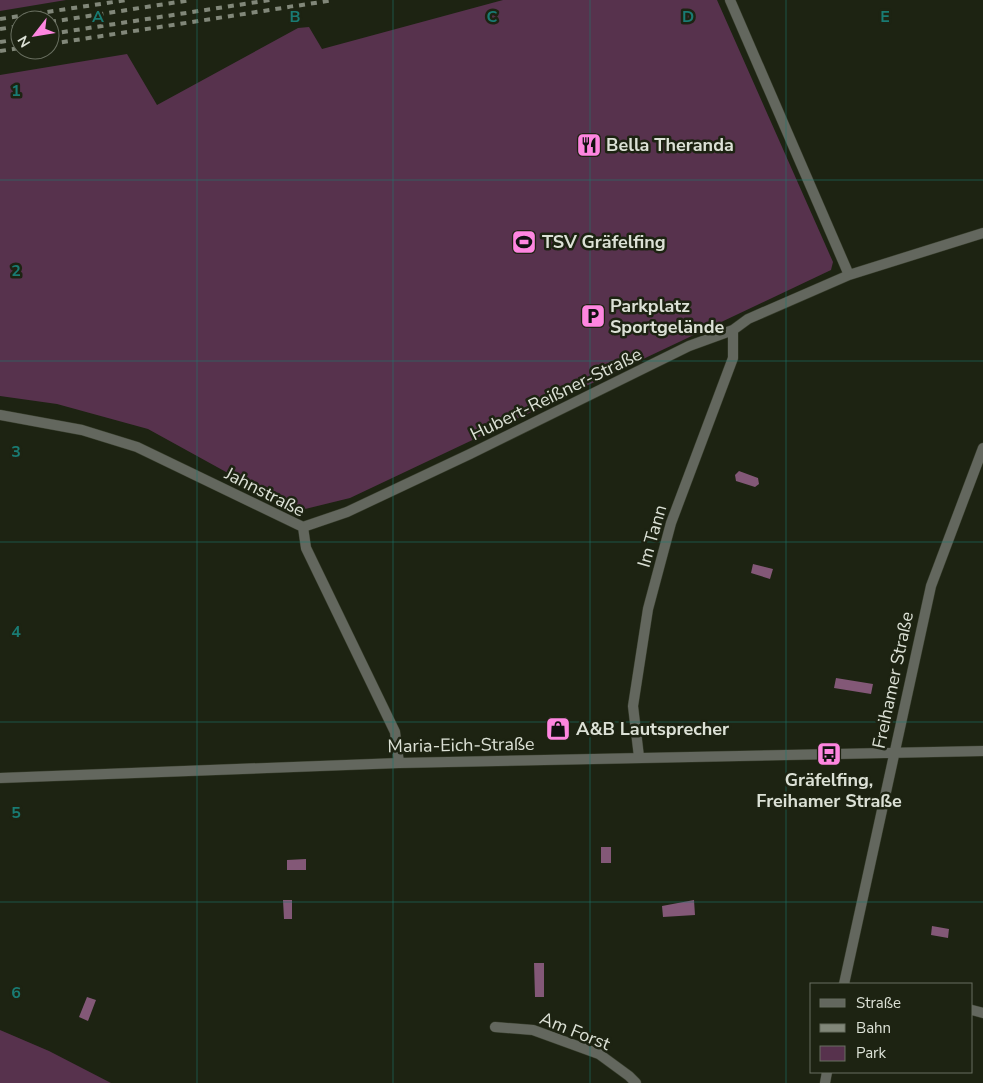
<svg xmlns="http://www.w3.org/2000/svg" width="983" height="1083" font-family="'Nunito Sans',sans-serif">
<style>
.green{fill:#57324d}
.water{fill:#835877}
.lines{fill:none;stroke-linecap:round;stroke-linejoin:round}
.street-casing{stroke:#383e2d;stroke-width:11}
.street{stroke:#63675e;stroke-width:10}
.rail{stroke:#818779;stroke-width:4;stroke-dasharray:6 6;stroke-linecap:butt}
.grid{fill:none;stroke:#197b73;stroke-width:1;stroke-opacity:0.55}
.labels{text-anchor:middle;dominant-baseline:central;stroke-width:5;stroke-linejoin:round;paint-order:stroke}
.poi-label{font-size:18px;font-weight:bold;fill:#dce1d6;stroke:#1d2312;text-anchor:start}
.street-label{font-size:18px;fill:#dce1d6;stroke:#1d2312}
.grid-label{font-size:16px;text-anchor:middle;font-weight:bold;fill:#197b73;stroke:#1d2312;stroke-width:5;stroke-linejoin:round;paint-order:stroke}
</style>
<rect width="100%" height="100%" fill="#1d2312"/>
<path class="green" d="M0,0H66L0,11Z
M503,0H717L833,262L831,270L350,498L297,511L148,429L57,404L0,396V75L127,54L157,105L298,28L309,27L322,49Z
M0,1030L49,1051L111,1083H0Z"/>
<path class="water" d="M739,471L758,478L759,484L755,487L736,481L735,475Z
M753,564L773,569L770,579L751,573Z
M836,678L873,684L871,694L834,688Z
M601,847H611V863H601Z
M306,859V870H287V860Z
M283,900H292V919H284Z
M694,900L695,915L663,917L662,906Z
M932,926L949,929L948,938L931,935Z
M534,963H544V997H535Z
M87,997L96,1000L88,1021L79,1017Z"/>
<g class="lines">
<defs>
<path id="street" d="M730,0L849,275
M0,415L82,430L137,447L303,527
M303,527L347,512L470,454L689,346L733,330L748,319L849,275L983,233
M303,527L306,548L395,732L399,763
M639,757L633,706L648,609L671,523L733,358V330
M0,778L399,763L983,751
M844,984L931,586L983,448
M972,1010L983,1013
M495,1027L533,1030L599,1054L629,1076L636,1083
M825,1083L827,1072"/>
</defs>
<use href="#street" class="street-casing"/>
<use href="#street" class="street"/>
<path class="rail" d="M0,19L127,0
M50,22L191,0
M0,29L20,26
M50,34L270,0
M0,42L20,39
M50,44L334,0
M0,51L20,48"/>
</g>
<path class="grid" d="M197,0V1083M393,0V1083M590,0V1083M786,0V1083M0,180H983M0,361H983M0,542H983M0,722H983M0,902H983"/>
<defs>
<symbol id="restaurant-square" viewBox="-11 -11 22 22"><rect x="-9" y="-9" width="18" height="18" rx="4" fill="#fe86e0" stroke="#1d2312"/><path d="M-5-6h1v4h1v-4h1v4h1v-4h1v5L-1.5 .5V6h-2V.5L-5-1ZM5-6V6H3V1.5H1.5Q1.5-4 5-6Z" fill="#111"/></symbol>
<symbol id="stadium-square" viewBox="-11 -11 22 22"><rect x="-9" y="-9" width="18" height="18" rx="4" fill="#fe86e0" stroke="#1d2312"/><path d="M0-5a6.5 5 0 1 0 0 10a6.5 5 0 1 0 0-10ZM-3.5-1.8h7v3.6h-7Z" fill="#111"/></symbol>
<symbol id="parking-square" viewBox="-11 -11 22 22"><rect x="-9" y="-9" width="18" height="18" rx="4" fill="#fe86e0" stroke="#1d2312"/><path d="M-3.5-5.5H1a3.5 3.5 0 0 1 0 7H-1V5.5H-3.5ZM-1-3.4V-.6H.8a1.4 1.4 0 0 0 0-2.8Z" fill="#111"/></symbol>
<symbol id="shop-square" viewBox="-11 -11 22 22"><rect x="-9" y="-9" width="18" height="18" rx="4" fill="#fe86e0" stroke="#1d2312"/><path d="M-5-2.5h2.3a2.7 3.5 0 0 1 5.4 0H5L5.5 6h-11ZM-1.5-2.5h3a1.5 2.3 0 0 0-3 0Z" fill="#111"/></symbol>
<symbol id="bus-square" viewBox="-11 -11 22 22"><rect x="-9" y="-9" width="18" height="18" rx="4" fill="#fe86e0" stroke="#1d2312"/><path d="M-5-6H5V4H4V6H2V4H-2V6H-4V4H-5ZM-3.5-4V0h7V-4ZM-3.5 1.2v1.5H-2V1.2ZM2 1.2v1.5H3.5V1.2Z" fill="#111"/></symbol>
</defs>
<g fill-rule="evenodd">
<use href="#restaurant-square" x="575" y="131" width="28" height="28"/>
<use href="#stadium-square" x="510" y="228" width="28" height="28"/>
<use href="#parking-square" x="579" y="302" width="28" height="28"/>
<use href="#shop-square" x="544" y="715" width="28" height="28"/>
<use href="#bus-square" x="815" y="740" width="28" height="28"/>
</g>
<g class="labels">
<g class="poi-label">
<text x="606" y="145">Bella Theranda</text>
<text x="542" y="242">TSV Gräfelfing</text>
<text x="610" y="306">Parkplatz<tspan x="610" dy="21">Sportgelände</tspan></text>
<text x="576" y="729">A&amp;B Lautsprecher</text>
<text x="829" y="780" text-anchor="middle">Gräfelfing,<tspan x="829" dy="21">Freihamer Straße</tspan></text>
</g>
<g class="street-label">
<text transform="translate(556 394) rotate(-26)">Hubert-Reißner-Straße</text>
<text transform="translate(265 492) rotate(27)">Jahnstraße</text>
<text transform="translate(652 536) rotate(-74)">Im Tann</text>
<text transform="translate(893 680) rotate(-78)">Freihamer Straße</text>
<text transform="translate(461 745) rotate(-1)">Maria-Eich-Straße</text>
<text transform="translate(575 1031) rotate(22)">Am Forst</text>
</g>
</g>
<g class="grid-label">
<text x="98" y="22">A</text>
<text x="295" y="22">B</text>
<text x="492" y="22">C</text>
<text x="688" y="22">D</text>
<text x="885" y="22">E</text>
<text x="16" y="96">1</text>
<text x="16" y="276">2</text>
<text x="16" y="457">3</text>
<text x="16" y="637">4</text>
<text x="16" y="818">5</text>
<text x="16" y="998">6</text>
</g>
<rect x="810" y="983" width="162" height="90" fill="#1d2312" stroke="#696f60"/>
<rect x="820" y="999" width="25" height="8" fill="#63675e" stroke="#696f60"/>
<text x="856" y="1008" font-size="15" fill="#dce1d6">Straße</text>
<rect x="820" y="1024" width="25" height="8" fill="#818779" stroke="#696f60"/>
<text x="856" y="1033" font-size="15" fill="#dce1d6">Bahn</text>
<rect x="820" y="1046" width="25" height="15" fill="#57324d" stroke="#696f60"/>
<text x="856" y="1058" font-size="15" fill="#dce1d6">Park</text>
<g transform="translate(35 35) rotate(239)"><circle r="24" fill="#1d2312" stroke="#696f60"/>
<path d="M0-4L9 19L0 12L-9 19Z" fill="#fe86e0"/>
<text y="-8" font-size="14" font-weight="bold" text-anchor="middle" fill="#dce1d6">N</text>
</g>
</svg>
